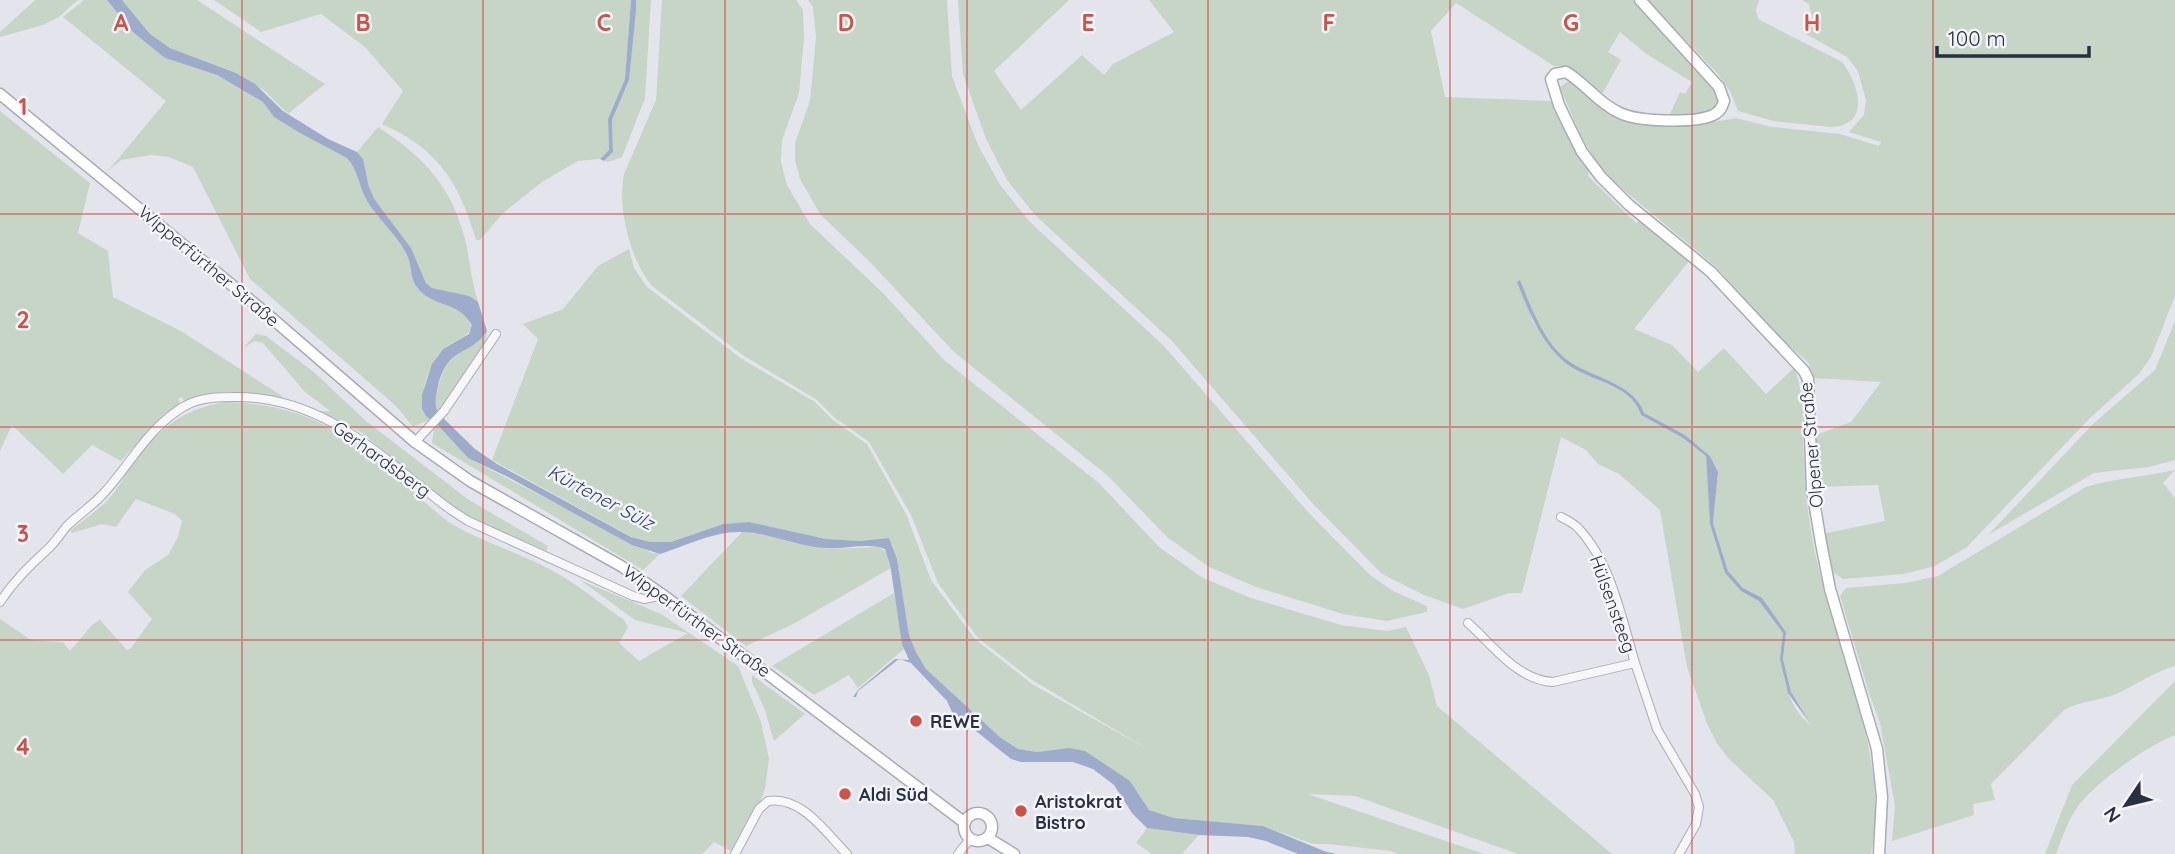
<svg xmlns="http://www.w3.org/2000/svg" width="2175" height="854" font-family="Quicksand,sans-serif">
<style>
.green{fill:#c6d5c5;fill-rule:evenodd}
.water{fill:#9fabcb}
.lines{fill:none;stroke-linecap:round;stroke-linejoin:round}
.street-casing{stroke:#a9abb6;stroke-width:10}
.secondary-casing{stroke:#a9abb6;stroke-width:13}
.street{stroke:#f7f7fa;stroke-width:8}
.secondary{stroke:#fff;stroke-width:10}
.grid{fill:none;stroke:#cf514a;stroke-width:2;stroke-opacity:0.55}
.poi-dot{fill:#cf514a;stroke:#f4f5f9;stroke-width:2.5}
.labels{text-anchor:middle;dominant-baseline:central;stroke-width:5;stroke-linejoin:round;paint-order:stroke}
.street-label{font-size:18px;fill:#2b2f44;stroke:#f4f5f9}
.poi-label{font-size:18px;font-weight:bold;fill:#2b2f44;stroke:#f4f5f9;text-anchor:start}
.water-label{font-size:19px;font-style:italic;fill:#344579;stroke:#f4f5f9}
.grid-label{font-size:23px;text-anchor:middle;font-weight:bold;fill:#cf514a;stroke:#f4f5f9;stroke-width:5;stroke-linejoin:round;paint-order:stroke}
</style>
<rect width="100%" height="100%" fill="#e4e5ec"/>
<path class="green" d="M35,0H78L59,17L43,25L0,37V32Z
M84,0H107L165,58L217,75L263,102L274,117L298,132L347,158C358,170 358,183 365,197C376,218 399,235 407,255C412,265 410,278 416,286C431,308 458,300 473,325C467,339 454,340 443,349C431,360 411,409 431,418L429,420L413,427L396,406L250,279L193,167L169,157L151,155L121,160L108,171L166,101L63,17Z
M122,0H197L325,84L288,114L265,91L236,73L170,48L150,34Z
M214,0H631L625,79L608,119L609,150L600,159L578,161L542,182L503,213L480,240H476C459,182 438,149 382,124L403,91L365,47L321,14L261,32Z
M636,0H651L645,98L622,157L608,162L605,161L613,152L612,120L629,80Z
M662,0H796L803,10L804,38L799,93L782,140L781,162L787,185L810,224L883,293L944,360L1100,484L1159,547L1203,578L1251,598L1341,625L1387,631L1406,627L1429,675L1437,706L1612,854H1518L1355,796L1308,794L1484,854H1398L1391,851L1328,844H1313L1263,826L1174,818L1148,810L1130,781L1069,748L1037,752L1018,749L1001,738L926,669L916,652L909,635L897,559L889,538L860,541L826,539L749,522L723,524L671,542H650L632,537L492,460L538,339L523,324L563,309L598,266L629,249L634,268L647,287L742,359L815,402L833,420L867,444L906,514L931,580L975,639L1032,684L1147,749L1032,680L978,638L938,583L911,515L869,442L835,418L817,400L744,356L652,286C630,260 617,207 624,174L656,100Z
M808,0H947L952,76L977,143L1000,185L1030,222L1164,346L1308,512L1370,575L1393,591L1427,606V612L1387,621L1343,614L1256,587L1209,567L1167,537L1108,476L953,351L871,263L820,214L800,179L795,160V143L810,101L816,37L813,7Z
M958,0H1069L994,71L1021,110L1082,55L1104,75L1113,64L1174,32L1149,0H1633L1711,84L1717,93L1718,104C1704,116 1688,114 1670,114L1680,92L1685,94L1692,82L1645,53L1620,32L1608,52L1621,60L1602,94L1569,67L1554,66L1456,3L1431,31L1445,97L1551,101L1583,161L1581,163L1589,169L1588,176L1636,223L1640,220L1690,260L1634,329L1672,345L1698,372L1724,348L1766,394L1794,368C1804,391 1802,412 1803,436C1804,470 1806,504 1812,537C1829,636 1892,753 1871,854H1795L1794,842L1773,800L1729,759L1718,745L1708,726L1687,667L1660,510L1619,474L1598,464L1586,450L1561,437L1522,593H1509L1463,609L1424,595L1382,574L1314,505L1172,341L1036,216L1007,180L986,139L963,74ZM1520,281C1531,308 1543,341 1566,359C1589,378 1635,382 1643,413L1685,435L1710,456L1718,472L1713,523L1728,571L1743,588L1761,598L1786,632L1783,659L1791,692L1811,725C1784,705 1780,665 1783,633L1759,601L1741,591L1725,573L1710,524L1706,456L1683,438L1641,415L1638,404L1620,390L1563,361L1533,322Z
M1647,0H1759L1756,10L1758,19L1842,62C1859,84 1872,126 1830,127L1773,121L1738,111L1730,91L1718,74Z
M1802,0H2175V296L2151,357L2139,374L2090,418L1967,547L1935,566L1904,574L1843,579L1833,572L1822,534L1885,521L1878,485L1816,487V435L1851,422L1881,382L1814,378L1808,362L1786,343L1716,267L1613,181L1594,158L1579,132L1560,87L1569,81L1607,114L1629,123L1702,124L1736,118L1772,127L1840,134L1879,146L1881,142L1849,132L1864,115L1866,100L1858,71L1847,57L1804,33L1812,17L1809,4Z
M0,111L90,183L78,233L108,251L113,297L181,331L282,396V398C249,392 215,387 184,401L182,397L178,399L180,403L161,417L121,461L92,445L63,474L12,425L0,451Z
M378,127C425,158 452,186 466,243C470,263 472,283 478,302L454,293L432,288L426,283L411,248L375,200L369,187L363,159L357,152Z
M2175,321V460L2149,467L2094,473L1988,535L2094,423L2155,370Z
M487,331C484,362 456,388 437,412C434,404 436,397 438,389C449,343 468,359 487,331Z
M256,334L266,336L315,373L366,421L469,500L548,546L546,551L470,517L438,496L361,432L317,411H330L305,392L263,343L255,341L244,347Z
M225,402C305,404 345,432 404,483C419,496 435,513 452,524C484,543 521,553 553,571C578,584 600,604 623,619L628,627L619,643L639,661L688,633L635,620L580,580L661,614L738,666L761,722L769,759L765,789L760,802L746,823L733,852L714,842L702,854H0V619L31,640L63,642L70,651L92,625L100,620L127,650L131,648L152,619L128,592L145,570L168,555L178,537L182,521L175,514L136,499L116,527L102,524L72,533L70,531C82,521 97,511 108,500C116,491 123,478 130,468C156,431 179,410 225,402Z
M438,425L468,458L652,553L660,554L643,570L432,443L434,429Z
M2175,470L2163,483L2175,498V666C2154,672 2136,685 2116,694C2099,701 2080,701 2064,710L1991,784L1995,800L1973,804L1974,815L1892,841L1895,806L1880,723L1869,693L1840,596L1846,588L1905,583L1938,576L2086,487C2115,478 2145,477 2175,470Z
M742,532L772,536L827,549L879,547C888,551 890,558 891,568L795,623L746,646L681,596Z
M894,593L904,649L858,688L849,675L814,695L772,666Z
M752,675L805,714L774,741L765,710L752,682Z
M2175,681V735C2145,747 2089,786 2073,814C2066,826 2061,841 2056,854H2045L2072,785Z
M1147,828L1199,835L1182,854H1152L1136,843Z"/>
<path class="water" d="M107,0H122L150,34L170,48L236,73L255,84L283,111L328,139L357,152L363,159L369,187L375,200L411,248L426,283L432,288L469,296L478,302L487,331C469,358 449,344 438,386C436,396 434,404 438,413L475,449L497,464L631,537L650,542H671L723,524L749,522L826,539L860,541L889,538L897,559L909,635L916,652L926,669L1001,738L1018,749L1037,752L1069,748L1085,751L1130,781L1149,810L1174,818L1263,826L1324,851L1336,854H1298L1266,841L1248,837L1199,835L1147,828L1132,813L1114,785L1093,769L1073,762H1021L1011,759L952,712L947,701L911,663L899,659L858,691L856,697H853L858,690L895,659L909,660L902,644L890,564L885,549C868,542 843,550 825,548C796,546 769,532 739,532C713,532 685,546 660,554L632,545L506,476L468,458L436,423L426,416L422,409V395L432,364L443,349L469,334L472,325C458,300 431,308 416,286C410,278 412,265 407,255C398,235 376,218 365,197C358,183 358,170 347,158L298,132L274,117L263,102L217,75L165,58L133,32Z
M631,0H636V10L629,80L612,120L613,152L604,161L600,159L609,150L608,119L625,79Z
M1520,280C1531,307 1543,340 1566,359C1590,378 1634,382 1644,413L1685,435L1710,456L1718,472L1713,523L1728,571L1743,588L1762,598L1786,632L1783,659L1791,692L1811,725L1788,693L1780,659L1783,633L1759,601L1741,591L1725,573L1710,524L1706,456L1683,438L1641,415C1632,383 1586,381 1563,361C1540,340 1528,310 1517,282Z"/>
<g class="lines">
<defs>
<path id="street" d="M415,442L444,411L496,334
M1561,517C1567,520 1575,524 1579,529C1611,563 1622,619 1635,663
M0,602C16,578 30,566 50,547C56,541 61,533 67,526C78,515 92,506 103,494C129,466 145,433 177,411C194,398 213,397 233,397C324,395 383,459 451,510L468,521L633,596L644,599L663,595
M1468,623C1493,645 1517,680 1553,682L1635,663L1657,729L1695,794L1699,807L1696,824L1679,854
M735,854L759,809L768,801C802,796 825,832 847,854
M958,854L970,839"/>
<path id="secondary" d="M1640,0L1719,87L1724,101C1722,107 1721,110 1715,114C1697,124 1636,122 1618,112C1598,103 1585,83 1566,72L1555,74L1551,79L1559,105L1569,126L1582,152L1601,177L1629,205L1711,272L1804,371L1808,379L1812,489L1821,543L1830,589L1877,749L1882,797L1879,854
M0,94L267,314L415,442L470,481L621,566L663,595L965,823
M964 827a14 14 0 1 1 28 0a14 14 0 1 1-28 0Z
M988,838L1014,854"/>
</defs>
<use href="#street" class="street-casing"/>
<use href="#secondary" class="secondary-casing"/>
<use href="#street" class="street"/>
<use href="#secondary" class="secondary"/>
</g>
<path class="grid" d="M242,0V854M483,0V854M725,0V854M967,0V854M1208,0V854M1450,0V854M1692,0V854M1933,0V854M0,214H2175M0,427H2175M0,640H2175"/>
<g class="poi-dot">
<circle cx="916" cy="721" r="7"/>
<circle cx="845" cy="794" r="7"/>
<circle cx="1021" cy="811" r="7"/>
</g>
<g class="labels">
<g class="street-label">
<text transform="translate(209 266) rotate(40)">Wipperfürther Straße</text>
<text transform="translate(1811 445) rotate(-95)">Olpener Straße</text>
<text transform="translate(382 459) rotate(36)">Gerhardsberg</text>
<text transform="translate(1613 604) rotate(70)">Hülsensteeg</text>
<text transform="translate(697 621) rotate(36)">Wipperfürther Straße</text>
</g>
<g class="poi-label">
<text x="930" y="721">REWE</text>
<text x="859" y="794">Aldi Süd</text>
<text x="1035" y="801">Aristokrat<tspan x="1035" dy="21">Bistro</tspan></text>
</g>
<g class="water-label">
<text transform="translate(601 497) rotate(28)">Kürtener Sülz</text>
</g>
</g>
<g class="grid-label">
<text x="121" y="31">A</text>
<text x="363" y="31">B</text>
<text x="604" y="31">C</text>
<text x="846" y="31">D</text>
<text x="1088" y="31">E</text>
<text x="1329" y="31">F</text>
<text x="1571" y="31">G</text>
<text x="1812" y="31">H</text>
<text x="23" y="115">1</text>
<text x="23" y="328">2</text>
<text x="23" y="542">3</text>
<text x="23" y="755">4</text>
</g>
<g transform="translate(2126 805) rotate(235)" stroke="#f4f5f9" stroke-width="5" paint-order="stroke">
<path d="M0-5L12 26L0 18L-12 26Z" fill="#2b2f44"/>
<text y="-10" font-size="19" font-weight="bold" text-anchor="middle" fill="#2b2f44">N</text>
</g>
<path d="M1937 46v10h152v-10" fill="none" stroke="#2b2f44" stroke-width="3.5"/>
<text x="1948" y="46" font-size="21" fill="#2b2f44" stroke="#f4f5f9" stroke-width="5" paint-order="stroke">100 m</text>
</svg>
